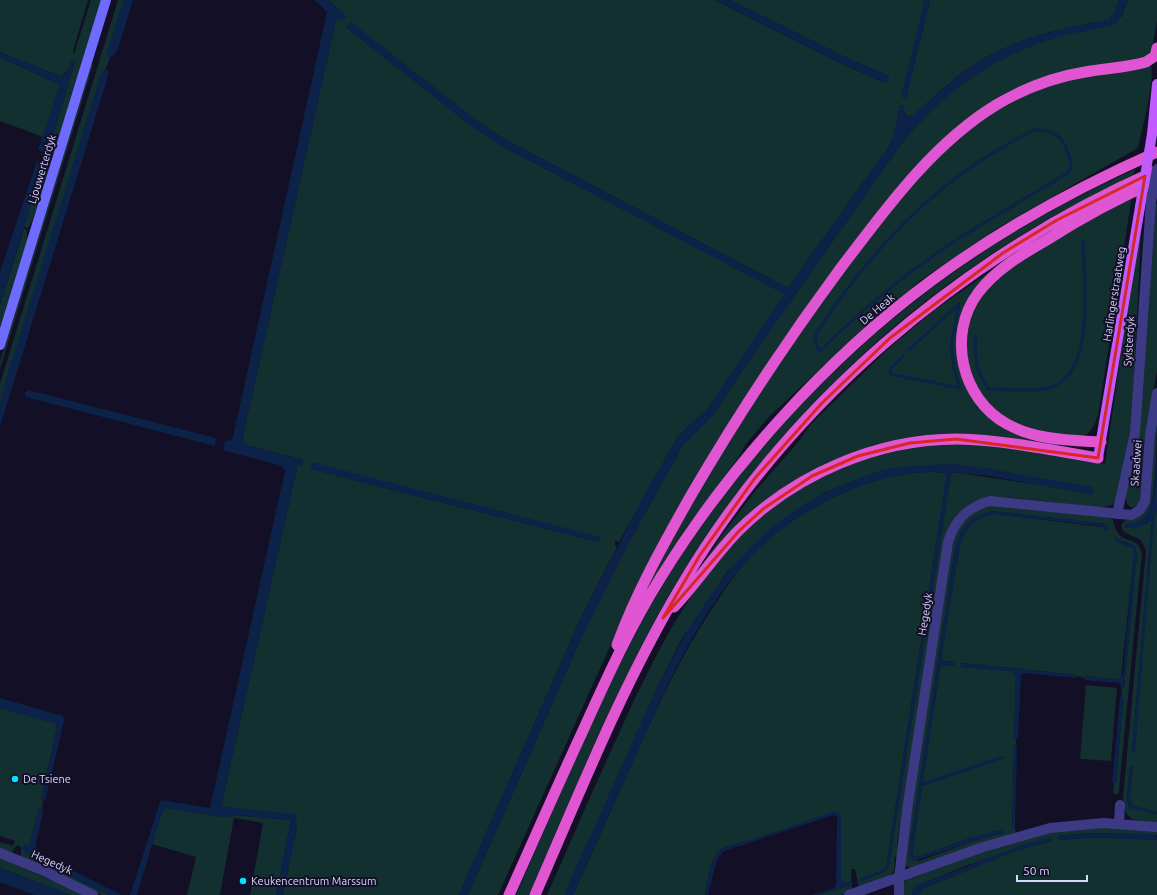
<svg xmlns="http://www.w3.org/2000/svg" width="1157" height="895" font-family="Ubuntu,sans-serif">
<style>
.green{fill:#12302f;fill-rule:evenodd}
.water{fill:#0c2248}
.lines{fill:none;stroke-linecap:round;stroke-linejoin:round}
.stream{stroke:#0c2248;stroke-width:3}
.minor{stroke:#3d3a85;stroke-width:10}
.tertiary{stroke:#3d3a85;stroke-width:10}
.secondary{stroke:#6f6bff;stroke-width:10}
.primary{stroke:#c25bff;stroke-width:10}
.trunk{stroke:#e055d1;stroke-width:11}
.minor-bridge{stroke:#3d3a85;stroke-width:10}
.primary-bridge{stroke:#c25bff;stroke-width:10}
.marked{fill:none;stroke:#d62828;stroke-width:3;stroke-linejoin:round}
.poi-dot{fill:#00e5ff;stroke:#130f26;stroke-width:1.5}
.labels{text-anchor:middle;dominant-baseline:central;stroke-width:4;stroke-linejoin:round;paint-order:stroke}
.street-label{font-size:11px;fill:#d9d4ff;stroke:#130f26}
.poi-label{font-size:11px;fill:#d9d4ff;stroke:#130f26;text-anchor:start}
</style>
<rect width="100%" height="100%" fill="#130f26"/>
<path class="green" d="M0,0H88L73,51L74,54L91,0H101L54,152L48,156L42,155L49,149L75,61L62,77L0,52Z
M118,0H124L107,55L110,57L106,69L103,71L100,78L0,403V384Z
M328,0H715L842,64L886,83L889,76L845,57L730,0H925L902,96L906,97L930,0H1119L1114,14L1109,20C1065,27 1024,36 985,58C958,73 936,95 914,115H906L900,105C896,120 895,146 882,156L788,288L504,139L477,121L350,22L347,28L473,127L500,145L785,294L705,412L685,429L677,438L619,542L615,541V544L617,547L578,624L459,895H283L297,826L295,815L226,807L223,806L222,802L296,472L298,466H302L303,460L245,445L242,440L336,20L338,18L336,7ZM310,469L600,538L599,542Z
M1128,0H1157V21L1153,44L1149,53L1145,57L1133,62L1060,76L955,131L794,328L617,631L498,895H468L582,636L628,544L683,445L713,415L741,372L901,144C931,108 966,76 1008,55C1043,37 1084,29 1121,17Z
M0,57L58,84L59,87L43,137L0,121Z
M91,64L93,65L0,369V361Z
M1151,66C1155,80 1142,131 1138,148L996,229L921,280L843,347L769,417L746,444L738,458L679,538L640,601L703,482L815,309L911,185L935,158L999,106L1062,80L1112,70Z
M40,161L47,165L49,170L33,219L28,228L24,227L42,163Z
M1135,169L1134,174C1112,188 1088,198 1065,210C1028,230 992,253 958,277C836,364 732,482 659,613C609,703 570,800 529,895H516C559,799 598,700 649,609C736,456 863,325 1013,233C1052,209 1093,189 1135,169Z
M1132,195L1099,410C1097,418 1095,428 1087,434C1080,438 1068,435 1060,435C986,431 935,354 986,291C1005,267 1035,252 1061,236C1085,223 1109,209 1132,195Z
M1155,204H1157V371L1144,442L1140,503L1132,508L1127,504L1126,498Z
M24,229L27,230V241L0,327V305Z
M1141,234L1132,419L1130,439L1116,499L1112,505L1098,508C1077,505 1056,502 1035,500C992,495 958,491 944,541L897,844L899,847L898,854L895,857L894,871L890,875L859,888L855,869H851L852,891L841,895H818L851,885L850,882L843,883L840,877L839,813L723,848C710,857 708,880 705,895H573C595,846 617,797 639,748C663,694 688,642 722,594C731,581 740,567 752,555C780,526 815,505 852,489C881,478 916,469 947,473L886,868L859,882L886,871L889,865L951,473L953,472L1040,485L953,464L944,465L825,492L727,572L680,642L654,695L565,895H547C570,843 592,792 616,740C652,660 693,574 761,515C768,509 776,505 784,499C827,471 870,452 921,445C982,437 1045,453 1105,464L1138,235Z
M1005,261L990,276L958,344L983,408L1059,444L1058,449L931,438L809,475L697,574L721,536L756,490L799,441L811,424L888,349L936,309Z
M1157,412C1157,434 1157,503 1146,518C1141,523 1133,524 1126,524L1125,528L1143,525L1152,520L1132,752L1134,753L1154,517L1157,509V812L1132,806L1130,798L1133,766H1130L1127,798L1129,807L1157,814V823C1135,819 1124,824 1123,797L1146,550L1141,540L1124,532L1121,526L1124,521L1139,517L1148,506Z
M988,505L1109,517L1113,520C1119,549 1136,532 1142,553L1119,790L1117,795L1113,793L1114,783H1116L1123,698H1121L1122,688H1124L1137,554L1131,544L1119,540L1123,545L1133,548L1134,554L1121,678L1117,680L1086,676L1085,678L1077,676V675L962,663L961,667L1011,671L1016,675L1014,738L1016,739V746H1014L1012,829H1015L1016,833L912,869L904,865V860L952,544C959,521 968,515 988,505ZM994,511L1105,524L1103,527L994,514C972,518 964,529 959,550L941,659L944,661L955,662L954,666H942L940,667L923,781L925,782L1003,756L1004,758L922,786L912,855L918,857L970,838L1002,830L1003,833L971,842L919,861L909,857V851L955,549C961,527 970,515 994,511Z
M1086,685L1117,688L1111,761L1080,759Z
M0,708L50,721L56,724L57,728L41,799L43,801L42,808L39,809L30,843L28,846L23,845L35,859L109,895H102L21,857V847L17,845L11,853L0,848V842L13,846L15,841L0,836Z
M166,808L223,817H231L234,815L291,820L276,895H250L263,823L234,818L220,895H187L196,857L152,844L162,812Z
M1104,827L1157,831V835L1089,833L1058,836L1059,840L1096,837L1157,840V895H918L924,888L1015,851L1052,841V838L968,865L916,886L912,895H903V884L906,880L983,851L1050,832Z
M0,858L85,895H71L0,868Z"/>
<path class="water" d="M124,0H133L118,49L113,56L110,57L106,55Z
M314,0H328L346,16L342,22L338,18L336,20L242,440L245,445L303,460L302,466H298L296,472L222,802L223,806L226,807L295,814L297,826L283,895H276L291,820L234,815L231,817H223L166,808L162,812L137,895H130L160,802L162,800L210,808L285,471L282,466L223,450L225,441L232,440L233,437L327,12Z
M715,0H730L845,57L889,76L887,83L842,64Z
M925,0H930L906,98L901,97Z
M1119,0H1128L1117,23C1097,31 1075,31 1055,38C989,59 945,91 901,144L741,372L713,415L683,445L628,544L582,636L468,895H459L578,624L648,488L677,438L685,429L705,412L784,294L500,145L473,127L347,28L351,22L477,121L504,139L788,288L882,156C895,147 896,120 900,105H904L903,111L906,115H914C936,95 959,73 985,58C1024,36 1065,27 1109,20L1114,14Z
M0,52L62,77L66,74L71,60L75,61L49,149L45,153L38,150L59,87L58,84L0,57Z
M107,70H109L106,83L0,427V403L5,383L100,78L103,71Z
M37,161L42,163L43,166L0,305V272Z
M28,390L216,438L215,446L26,397L25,393Z
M1157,456V509L1154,517L1135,753L1132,752L1152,520L1138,527L1125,528L1126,524C1157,523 1155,483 1157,456Z
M312,462L600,537L599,542L310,469Z
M953,464L991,469L1093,487L1094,491L1093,495L990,476L953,472L951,473L889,865L886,871L859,882V879L886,868L947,473C916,469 881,478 852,489C815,505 780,526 752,556C702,607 666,686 638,751C616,799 594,847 573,895H565C569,880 577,866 583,852C597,822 610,793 623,763C673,652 723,534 844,484C860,478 877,471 894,468C914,465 934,465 953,464Z
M994,511L1102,523L1109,528L1107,531L1101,526L994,514C972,518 964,529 959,550L941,659L944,661L955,662L954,666H942L940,667L923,781L925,782L1003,755L1004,758L922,786L912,855L918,857L970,838L1002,829L1003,833L971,842L914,861L909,857V851L955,549C961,526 969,515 994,511Z
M1115,537L1123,542L1135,546L1137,554L1124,688H1121L1120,684L1118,683L1085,680V676L1117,680L1123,674L1134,554L1133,548L1123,545L1113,539Z
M962,663L1077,675V678L1024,673L1021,675L1018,739H1014L1016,675L1010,671L961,667Z
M1120,697L1123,698L1116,783H1112Z
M0,698L63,716L64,721L45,801L41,799L57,728L56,724L0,708Z
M1014,745L1017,746L1015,829H1012Z
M1130,766H1133L1130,798L1132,805L1157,812V814L1129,808L1127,798Z
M42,808L43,811L36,844V852L121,895H109L45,864L22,850L23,845L28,846L30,843L39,809Z
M834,811L839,813L841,817V880L846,883L851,881V885L818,895H812L834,888L836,885L837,817L834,815L724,851L717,860L708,895H705C708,880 710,857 723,848L773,833Z
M1089,833L1156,834L1157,840L1096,837L1059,840L1058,836Z
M1052,837V841L1015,851L924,888L918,895H912L913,888L916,886L1019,846Z
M0,868L71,895H34L0,882Z"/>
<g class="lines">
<path class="stream" d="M1035,130C1054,129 1065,139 1069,157C1071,163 1072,167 1069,172C1031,195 993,217 955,241C906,273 860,311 819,352L815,339L817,332C874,245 941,175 1035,130Z
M976,335C974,355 976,372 988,389C1008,389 1033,393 1052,387C1096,371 1084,278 1083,240
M909,350L959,304L951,346L955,372L960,388
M903,356L891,369L890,374L960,388"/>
<path class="minor" d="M1117,514L1135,433L1151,202
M1119,823L1120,805
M849,895L983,847L1050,828L1103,823L1157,827
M899,895V878L907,810L948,542C955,520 967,507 990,501L1131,515C1139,512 1142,508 1145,501L1150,435L1157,393"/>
<path class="tertiary" d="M0,853L44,871L93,895"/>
<path class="secondary" d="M0,345L106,0"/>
<path class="primary" d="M1152,134L1157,84
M1098,458L1140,207"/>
<path class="trunk" d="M1101,442C1068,440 1036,440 1007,424C961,399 947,334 978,293C995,270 1021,255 1045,241C1081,218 1118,198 1157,181
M674,607C697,583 715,554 739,530C796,474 877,439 957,439C1004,440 1052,450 1098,458
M617,645C636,593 663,545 690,497C736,418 786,342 840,269C885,210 931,145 996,105C1023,89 1054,77 1085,72C1105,68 1126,68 1146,62L1155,56L1157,48
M509,895C533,842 556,789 580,737C605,682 629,628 661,577C729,467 827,358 931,281C1001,229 1078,187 1157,152
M535,895C580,792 622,686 680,588C788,404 959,259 1153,172"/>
<path class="minor-bridge" d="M1151,202L1157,169"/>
<path class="primary-bridge" d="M1140,207L1152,134"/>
</g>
<path class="marked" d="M1145,176L1098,458L956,439L910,443L858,456L812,476L763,509L739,531L663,618L700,555L755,478L822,403L890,338L1003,253L1057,220Z"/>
<g class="poi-dot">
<circle cx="15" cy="779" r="4"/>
<circle cx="243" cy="881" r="4"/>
</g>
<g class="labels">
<g class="street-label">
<text transform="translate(42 169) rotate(-73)">Ljouwerterdyk</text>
<text transform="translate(1114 294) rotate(-81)">Harlingerstraatweg</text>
<text transform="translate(877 309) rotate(-40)">De Heak</text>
<text transform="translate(1129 341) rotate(-86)">Sylsterdyk</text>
<text transform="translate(1136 463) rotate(-86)">Skaadwei</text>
<text transform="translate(925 614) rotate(-81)">Hegedyk</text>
<text transform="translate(52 862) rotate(24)">Hegedyk</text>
</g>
<g class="poi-label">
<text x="23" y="779">De Tsiene</text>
<text x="251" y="881">Keukencentrum Marssum</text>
</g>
</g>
<path d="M1017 875v6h70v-6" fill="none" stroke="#d9d4ff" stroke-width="2"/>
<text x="1023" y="875" font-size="12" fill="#d9d4ff" stroke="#130f26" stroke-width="3" paint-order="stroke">50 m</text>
</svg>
